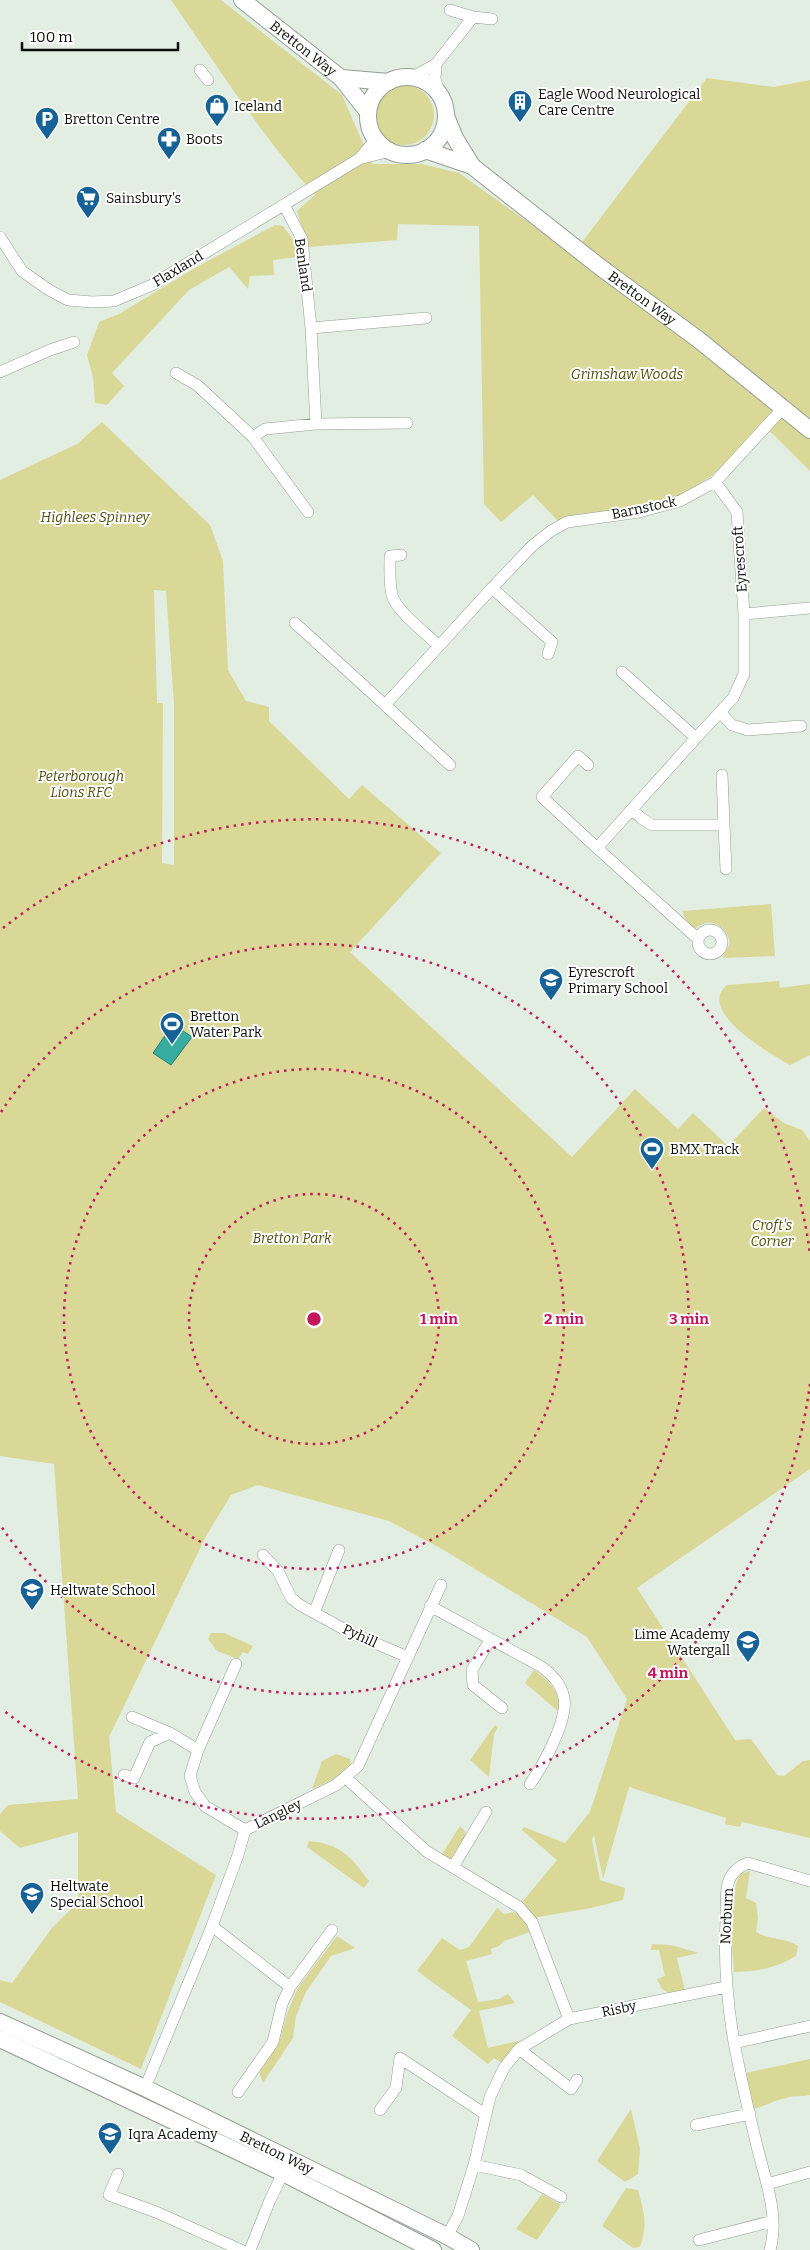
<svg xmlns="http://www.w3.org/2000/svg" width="810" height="2250" font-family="Bitter,serif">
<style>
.green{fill:#d9d897;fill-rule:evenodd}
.water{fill:#37ada2;stroke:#2a7d74}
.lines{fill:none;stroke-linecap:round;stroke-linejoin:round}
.street-casing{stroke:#939f94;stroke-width:12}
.secondary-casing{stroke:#939f94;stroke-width:18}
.street{stroke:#fff;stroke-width:11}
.secondary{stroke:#fff;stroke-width:16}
.ring{fill:none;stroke:#c2185b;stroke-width:2.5;stroke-dasharray:2.5 5}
.labels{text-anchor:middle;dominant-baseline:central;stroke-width:4;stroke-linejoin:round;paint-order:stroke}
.street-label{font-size:14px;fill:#0a0e0a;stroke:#fff}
.poi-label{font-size:14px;fill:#0a0e0a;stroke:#fff;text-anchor:start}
.park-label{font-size:14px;font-style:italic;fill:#504e0f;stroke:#fff}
.centre{fill:#c2185b;stroke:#fff;stroke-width:2.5}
.ring-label{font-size:15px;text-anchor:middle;font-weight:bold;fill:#c2185b;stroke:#fff;stroke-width:4;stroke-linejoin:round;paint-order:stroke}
</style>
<rect width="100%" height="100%" fill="#e2eee2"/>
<path class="green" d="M171,0H221L342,95L372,164H422L459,173L573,254L707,78L774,87L810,80V471L774,435L761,426L713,475L679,496L637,507L558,521L533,495L501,522L484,504L479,226L398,224L397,240L308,247L297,211L315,195C261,135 217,66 171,0Z
M374 115a30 30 0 1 1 60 0a30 30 0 1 1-60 0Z
M275,225L283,226L294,241L297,257L273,260L274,275L250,276L248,289L229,267L189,290L112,373L124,386L107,405L95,403L93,377L87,355L99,322L119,314L195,268Z
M102,422L210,525L223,561L228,670L246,701L269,707V721L349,799L362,785L441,853L350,952L572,1157L635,1089L678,1129L693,1113L728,1146L764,1108L784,1123L802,1130L810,1141V1469L637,1588L735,1740L751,1739L777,1775L784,1776L803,1761L810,1760V1838L742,1822L740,1827L725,1824L726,1818L629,1787L603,1879L594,1835L592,1840L600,1880L625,1888L623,1900L591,1908L538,1917L535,1920L523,1901L557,1860L522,1830L524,1827L565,1843L590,1812L627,1699L587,1637L442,1549L389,1521L258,1485L231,1495L206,1536L109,1737L116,1812L216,1875L141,2069L0,2002V1980L12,1983L52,1928L78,1902V1832L20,1848L0,1831V1814L8,1805L78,1799L54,1464L0,1456V480L77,444ZM154,590L166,591L174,704V865L162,863L163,703H157Z
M771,904L775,956L722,958L730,944C728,925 708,915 694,930L684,917L683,911Z
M779,981L780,988L810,984V1055L790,1065C772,1055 695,1011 727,985Z
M211,1633H224L253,1646L248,1654L243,1652L238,1659L217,1651L208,1639Z
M534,1670C550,1682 560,1691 559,1712L525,1683Z
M495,1725L498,1727L494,1734L489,1777L470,1760Z
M336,1754L350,1759L351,1765L334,1779L312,1789L322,1761Z
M460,1826L465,1831L466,1839L452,1859L446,1860L440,1857Z
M309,1841C341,1844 351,1857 369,1881L364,1888L307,1847Z
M750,1871L746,1898L756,1903L758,1918L756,1932C769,1940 788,1938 798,1946L796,1956C775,1969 757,1971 734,1972C732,1941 727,1903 740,1874Z
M497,1908L504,1914L513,1912L523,1916L530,1932L504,1941L499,1946L491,1949L492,1954L466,1961L478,2002L499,1999L508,1994L515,2003L479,2011L488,2048L518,2041L519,2044L502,2063L494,2058L488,2064L452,2036L471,2010L417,1971L442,1938L460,1950L469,1947Z
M337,1936L355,1948L331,1956L306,1992L296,2016L293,2038L263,2083L259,2072L280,2040L287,2014L297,1989Z
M652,1944L671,1945L699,1953L677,1958L685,1991L669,1993L662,1989L657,1979L665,1976L659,1950H651Z
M810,2059V2095C802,2097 795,2095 786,2098C775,2100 765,2106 754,2109L746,2073Z
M631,2109L640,2149L638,2174L625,2182L597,2161Z
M626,2188L638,2190C644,2213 648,2223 640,2247L633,2248L602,2226Z
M542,2194L561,2205L537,2240L516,2229Z"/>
<path class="water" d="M173,1024L192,1037L171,1065L153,1053Z"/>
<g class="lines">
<defs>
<path id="street" d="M450,10L473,17L492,19
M436,64L435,79L441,98
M200,70L208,80
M413,77L436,64L473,17
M359,159L376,139
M0,237L22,271L49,290L68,300L92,302L114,301L152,285L359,159L390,151
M311,328L426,318
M0,372L50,350L74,342
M176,373L197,385L253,437L265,429L316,424L311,328L302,239L284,205
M316,424L407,423
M253,437L308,512
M401,555L390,556C390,569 389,582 392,595C396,611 427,634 439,646L492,588
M744,614L810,608
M295,623L385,705L439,646
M548,654L552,642L492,588L532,546L551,531L567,522L639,512L680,501L715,482L784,407
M622,672L696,738L733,698L744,674V614L737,512L715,482
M385,705L450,765
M721,713L732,725L748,730L801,726
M696,738L597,848L698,939
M588,765L578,756L542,797L597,848
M632,810L641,818L652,825H724L722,775
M724,825L726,869
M698 942a12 12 0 1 1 24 0a12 12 0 1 1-24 0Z
M263,1555L278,1571L291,1598L300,1605L351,1633L408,1657
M430,1606L542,1667C552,1675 561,1683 564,1698C568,1720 543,1766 530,1784
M314,1613L339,1550
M490,1640L472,1670L473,1685L502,1708
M236,1664L198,1750L190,1776L195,1792L205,1806L245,1830
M132,1717L170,1733L198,1750
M124,1775L134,1778L150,1742L170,1733
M346,1778L426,1851L519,1907L532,1922L569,2019
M453,1867L486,1812
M212,1926L290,1987
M734,2043L810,2026
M519,2049L571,2089L577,2080
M145,2088L212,1926L238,1855L245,1830L336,1785L358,1766L441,1585
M238,2092L273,2042L282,2004L290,1987L332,1930
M380,2110L396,2088L400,2058L485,2114
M696,2125L750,2114
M474,2165L521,2175L561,2197
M118,2174L109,2195L156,2212L241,2250
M767,2184L810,2172
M447,2236L458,2216L474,2165L490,2097L504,2068L519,2049L569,2019L726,1987
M699,2240L773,2221
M250,2250L270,2200L283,2173
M770,2250C780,2215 764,2177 756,2142C748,2109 740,2075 734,2042C727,2002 724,1962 726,1921C727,1897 721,1873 748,1863L810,1881"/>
<g id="secondary">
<path id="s1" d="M242,0L341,78L368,112"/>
<circle cx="407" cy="116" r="39"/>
<path d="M341,78L389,82"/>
<path d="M446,116L455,138L472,166"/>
<path id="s2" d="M425,150L472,166L600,267L699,340L810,430"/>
<path id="s3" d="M0,2022L145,2088L447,2236L471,2250"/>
<path d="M0,2039L283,2173L433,2250"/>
</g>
</defs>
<use href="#street" class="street-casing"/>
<use href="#secondary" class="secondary-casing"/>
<use href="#street" class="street"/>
<use href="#secondary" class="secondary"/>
</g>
<g class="ring">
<circle cx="314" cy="1319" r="125"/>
<circle cx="314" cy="1319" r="250"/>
<path d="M1 1112A375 375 0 1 1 1 1526"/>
<path d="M810 1384A500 500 0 0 1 3 1710M3 928A500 500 0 0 1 810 1254"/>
</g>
<defs>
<symbol id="building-pin" viewBox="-11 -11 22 30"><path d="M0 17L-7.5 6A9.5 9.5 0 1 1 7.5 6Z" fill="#166195" stroke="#fff"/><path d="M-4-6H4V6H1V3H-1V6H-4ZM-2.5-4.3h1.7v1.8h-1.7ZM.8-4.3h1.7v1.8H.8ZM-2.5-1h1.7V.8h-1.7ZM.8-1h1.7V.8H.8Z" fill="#fff"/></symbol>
<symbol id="shop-pin" viewBox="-11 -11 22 30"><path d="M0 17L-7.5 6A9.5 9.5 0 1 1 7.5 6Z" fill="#166195" stroke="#fff"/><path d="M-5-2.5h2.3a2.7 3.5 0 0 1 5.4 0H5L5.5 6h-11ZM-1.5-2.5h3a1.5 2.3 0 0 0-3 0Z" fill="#fff"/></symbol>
<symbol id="parking-pin" viewBox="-11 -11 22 30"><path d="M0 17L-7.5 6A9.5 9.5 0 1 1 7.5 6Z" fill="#166195" stroke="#fff"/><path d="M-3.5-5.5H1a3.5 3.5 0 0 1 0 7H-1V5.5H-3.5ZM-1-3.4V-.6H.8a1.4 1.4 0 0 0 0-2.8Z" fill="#fff"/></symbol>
<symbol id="pharmacy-pin" viewBox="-11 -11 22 30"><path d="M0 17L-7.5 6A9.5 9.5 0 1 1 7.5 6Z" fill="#166195" stroke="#fff"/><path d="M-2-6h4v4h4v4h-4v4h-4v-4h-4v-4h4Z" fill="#fff"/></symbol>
<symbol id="supermarket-pin" viewBox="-11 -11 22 30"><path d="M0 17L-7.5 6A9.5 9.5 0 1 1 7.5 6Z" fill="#166195" stroke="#fff"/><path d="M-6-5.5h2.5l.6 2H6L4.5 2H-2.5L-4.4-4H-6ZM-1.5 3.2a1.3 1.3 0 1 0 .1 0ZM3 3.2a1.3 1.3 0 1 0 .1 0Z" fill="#fff"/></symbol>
<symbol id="school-pin" viewBox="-11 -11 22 30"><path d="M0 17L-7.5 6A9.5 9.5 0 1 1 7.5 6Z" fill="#166195" stroke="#fff"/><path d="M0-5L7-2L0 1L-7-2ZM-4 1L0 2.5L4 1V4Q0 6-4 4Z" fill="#fff"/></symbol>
<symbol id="stadium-pin" viewBox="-11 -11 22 30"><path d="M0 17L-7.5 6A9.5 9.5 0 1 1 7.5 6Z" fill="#166195" stroke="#fff"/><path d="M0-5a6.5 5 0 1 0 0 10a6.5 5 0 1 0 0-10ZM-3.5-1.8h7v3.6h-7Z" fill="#fff"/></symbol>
</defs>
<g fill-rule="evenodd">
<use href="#building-pin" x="506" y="88" width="28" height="38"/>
<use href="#shop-pin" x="203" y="92" width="28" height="38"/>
<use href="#parking-pin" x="33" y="105" width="28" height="38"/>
<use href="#pharmacy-pin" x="155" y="125" width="28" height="38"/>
<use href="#supermarket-pin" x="74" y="184" width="28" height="38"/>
<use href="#school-pin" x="537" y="966" width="28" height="38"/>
<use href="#stadium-pin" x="158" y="1010" width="28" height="38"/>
<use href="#stadium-pin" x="638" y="1135" width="28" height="38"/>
<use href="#school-pin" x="18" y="1576" width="28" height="38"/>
<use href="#school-pin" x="734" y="1628" width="28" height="38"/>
<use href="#school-pin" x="18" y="1880" width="28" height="38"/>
<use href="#school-pin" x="96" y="2120" width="28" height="38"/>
</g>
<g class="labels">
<g class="street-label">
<text stroke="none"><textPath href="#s1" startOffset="78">Bretton Way</textPath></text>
<text transform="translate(303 265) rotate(82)">Benland</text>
<text transform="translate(178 269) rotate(-31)">Flaxland</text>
<text stroke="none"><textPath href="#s2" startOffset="265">Bretton Way</textPath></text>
<text transform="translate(644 508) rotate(-12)">Barnstock</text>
<text transform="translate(740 559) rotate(-94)">Eyrescroft</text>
<text transform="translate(360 1636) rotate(25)">Pyhill</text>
<text transform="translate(278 1814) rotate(-26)">Langley</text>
<text transform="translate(727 1916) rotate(-87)">Norburn</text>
<text transform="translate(619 2009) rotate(-12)">Risby</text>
<text stroke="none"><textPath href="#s3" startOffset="306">Bretton Way</textPath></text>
</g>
<g class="poi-label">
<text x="538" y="94">Eagle Wood Neurological<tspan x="538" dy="16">Care Centre</tspan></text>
<text x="234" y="106">Iceland</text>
<text x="64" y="119">Bretton Centre</text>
<text x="186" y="139">Boots</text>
<text x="106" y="198">Sainsbury's</text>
<text x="568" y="972">Eyrescroft<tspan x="568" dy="16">Primary School</tspan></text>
<text x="190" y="1016">Bretton<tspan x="190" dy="16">Water Park</tspan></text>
<text x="670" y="1149">BMX Track</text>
<text x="50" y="1590">Heltwate School</text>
<text x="730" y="1634" text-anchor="end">Lime Academy<tspan x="730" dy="16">Watergall</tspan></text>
<text x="50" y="1886">Heltwate<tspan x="50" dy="16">Special School</tspan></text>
<text x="128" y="2134">Iqra Academy</text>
</g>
<g class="park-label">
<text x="627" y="374">Grimshaw Woods</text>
<text x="95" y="517">Highlees Spinney</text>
<text x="81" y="776">Peterborough<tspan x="81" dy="16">Lions RFC</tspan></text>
<text x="772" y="1225">Croft's<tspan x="772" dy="16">Corner</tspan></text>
<text x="292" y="1238">Bretton Park</text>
</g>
</g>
<circle cx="314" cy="1319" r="8" class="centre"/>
<g class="ring-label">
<text x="439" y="1324">1 min</text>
<text x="564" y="1324">2 min</text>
<text x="689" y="1324">3 min</text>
<text x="668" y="1678">4 min</text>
</g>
<path d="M22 42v8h156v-8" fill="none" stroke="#0a0e0a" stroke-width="2.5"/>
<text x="30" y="42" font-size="15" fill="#0a0e0a" stroke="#ffffff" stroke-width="4" paint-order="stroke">100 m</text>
</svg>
